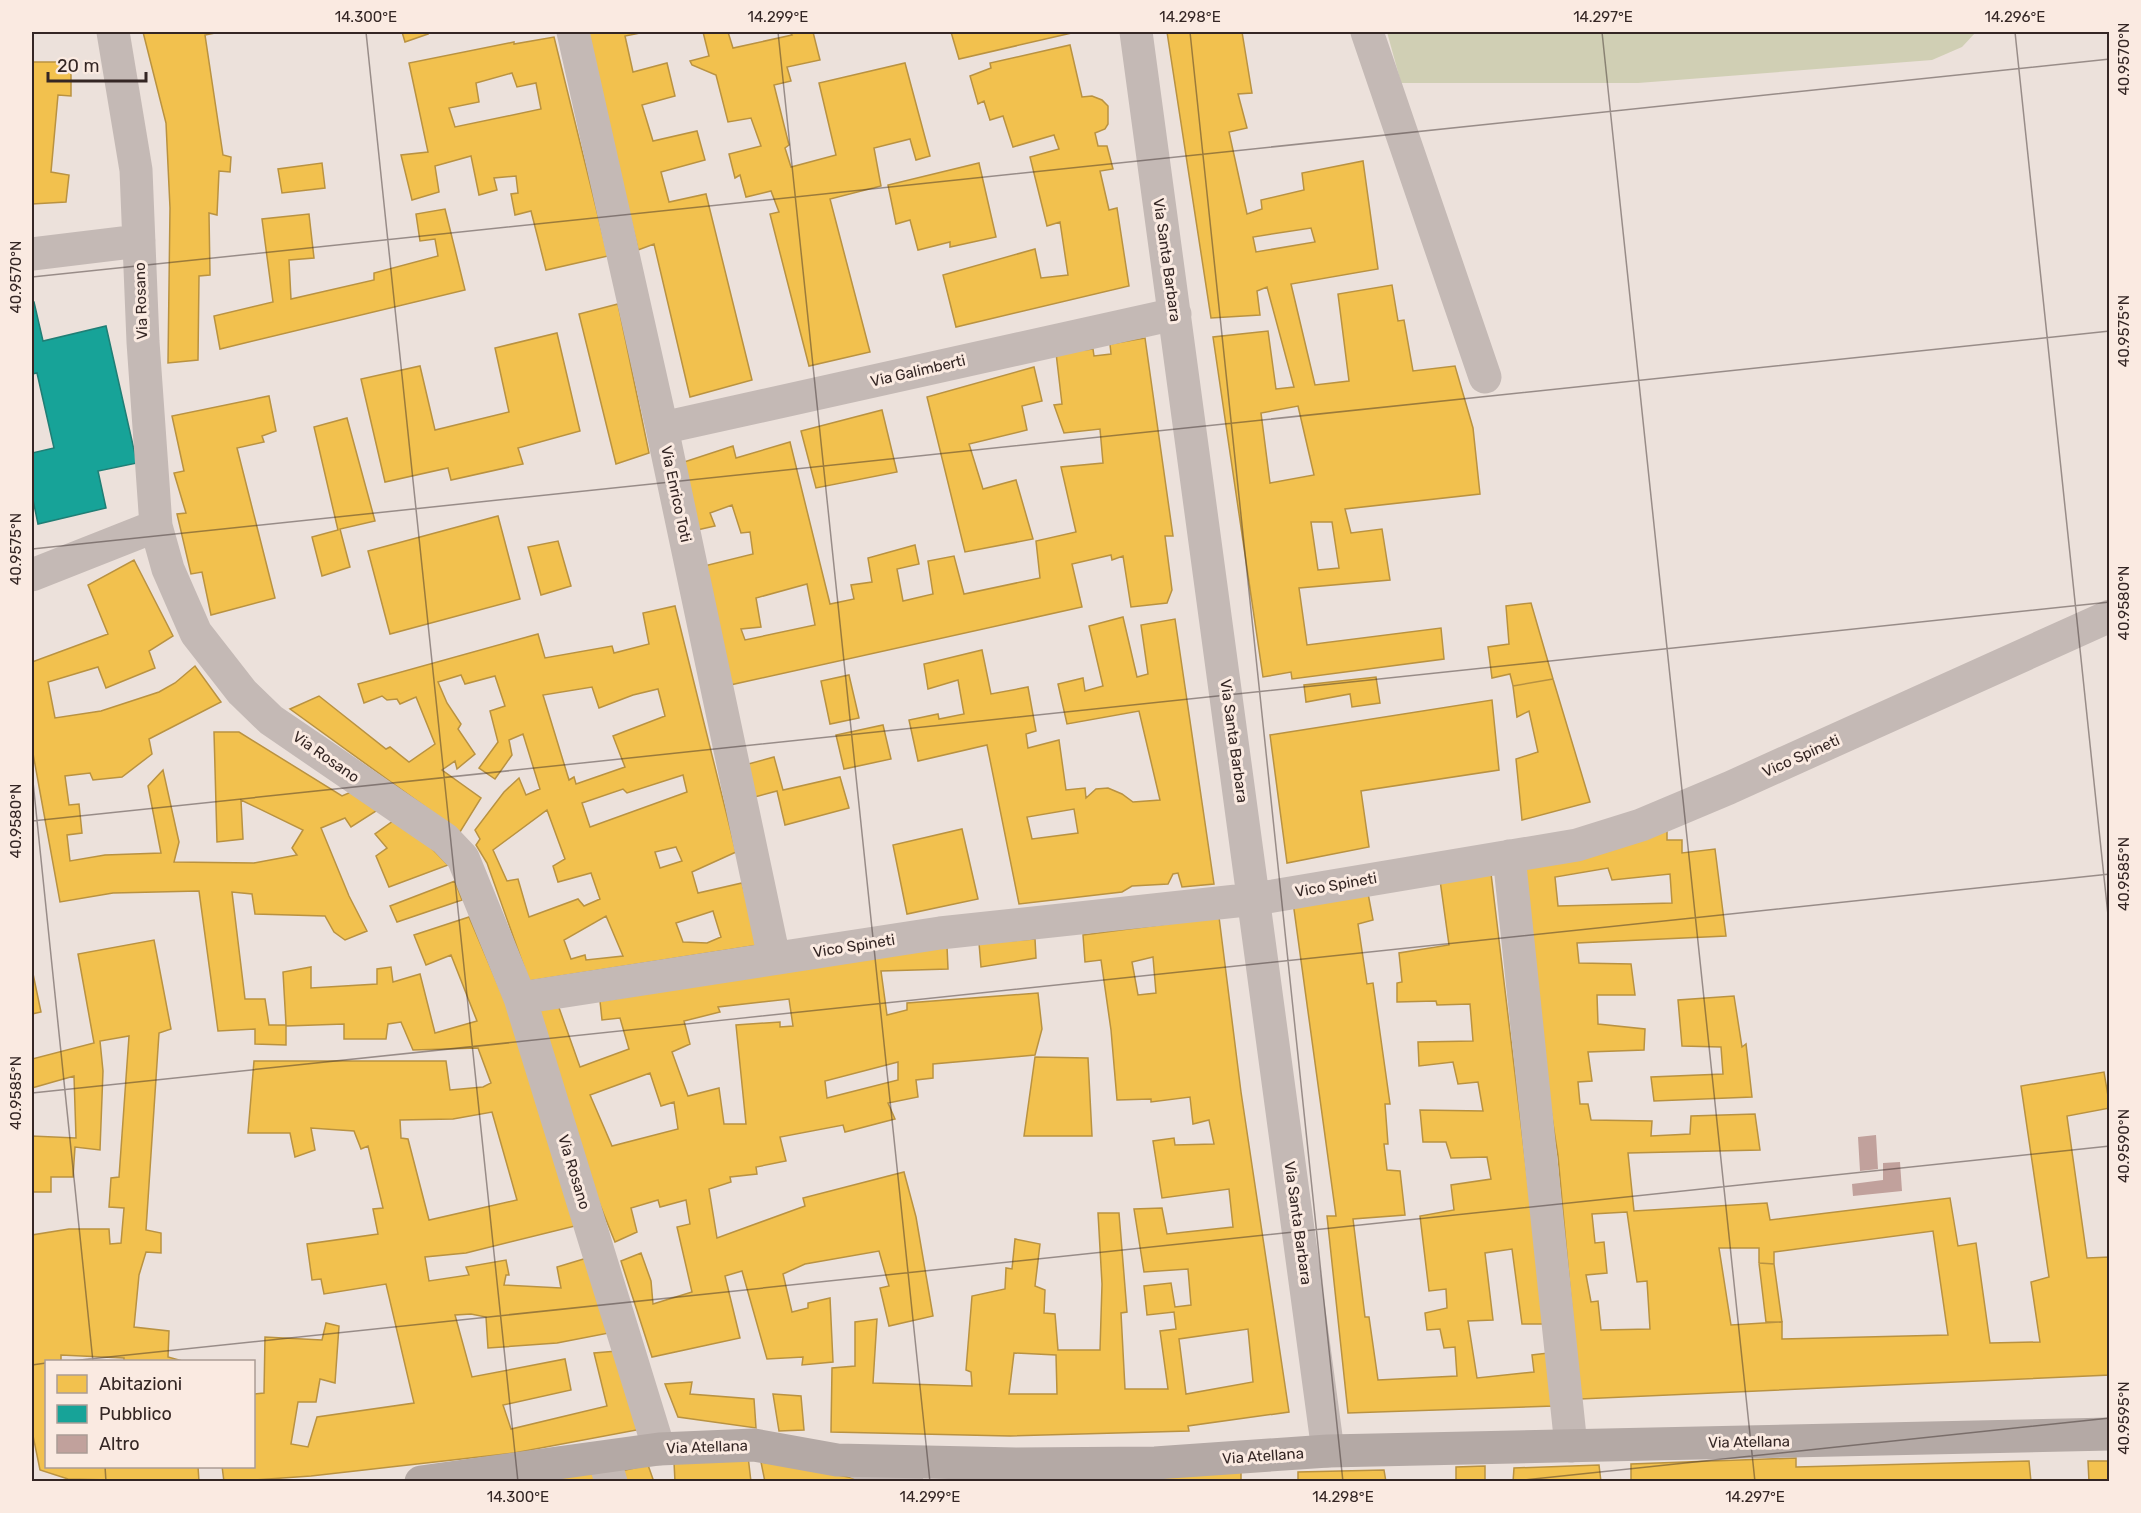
<svg xmlns="http://www.w3.org/2000/svg" width="2141" height="1513" font-family="Rubik,sans-serif">
<style>
.green{fill:#d0cfb4}
.homes{fill:#f2c14e;stroke:#b99241;stroke-width:1.5;fill-rule:evenodd}
.public{fill:#17a398;stroke:#207e75;stroke-width:1.5}
.building{fill:#c1a19c}
.lines{fill:none;stroke-linecap:round;stroke-linejoin:round}
.street{stroke:#c4b9b5;stroke-width:33}
.secondary{stroke:#b4a9a5;stroke-width:33}
.ticks{fill:none;stroke:#342624;stroke-width:1.5;stroke-opacity:0.45}
.labels{text-anchor:middle;dominant-baseline:central;stroke-width:6;stroke-linejoin:round;paint-order:stroke}
.street-label{font-size:15px;fill:#342624;stroke:#faeae1}
.neatline{fill:none;stroke:#342624;stroke-width:2}
.ticks-label{font-size:15px;text-anchor:middle;fill:#342624}
</style>
<rect width="100%" height="100%" fill="#ece1db"/>
<path class="green" d="M1387,32H1976L1962,47L1932,60L1638,83H1401Z"/>
<path class="homes" d="M143,32H220L205,35L223,155L231,157L230,172L219,171L217,215L209,213L210,275L199,276L198,360L168,363L170,208L166,123Z
M402,32H427L428,34L405,42Z
M585,32H645L625,36L633,72L667,63L675,96L642,105L653,141L697,131L705,160L661,172L669,202L706,194L752,380L690,397L654,244L638,250Z
M703,32H728L733,48L792,35L790,32H813L820,60L787,67L791,81L774,85L789,145L785,148L791,167L836,155L819,83L905,63L930,156L916,160L910,139L874,148L881,186L830,199L870,352L809,366L770,214L779,212L771,191L746,197L740,175L735,178L729,154L761,146L751,118L728,122L716,75L692,65L690,61L709,56Z
M951,32H1076L959,59Z
M1167,32H1242L1252,93L1238,94L1247,128L1229,132L1247,214L1262,209L1261,200L1304,190L1302,173L1363,161L1378,269L1291,284L1315,385L1349,381L1338,294L1392,285L1398,321L1404,320L1413,371L1455,366L1473,428L1480,494L1345,509L1351,533L1382,529L1390,580L1299,588L1307,645L1441,628L1444,659L1292,679L1291,672L1263,677L1213,337L1268,331L1276,389L1294,387L1267,287L1257,291L1260,315L1211,318ZM1311,228L1315,242L1256,252L1253,237ZM1298,406L1314,475L1270,483L1261,413ZM1311,522H1332L1339,568L1318,570Z
M554,37L608,256L546,270L531,211L515,215L511,194L518,193L516,176L494,178L497,190L479,195L471,156L435,166L439,192L412,200L401,155L428,152L409,63L514,42V44ZM512,73L517,87L536,83L541,109L455,127L449,108L479,102L476,83Z
M1070,45L1082,97L1092,96L1102,100L1108,106V124L1105,129L1095,133L1098,146H1107L1113,169L1100,171L1109,210L1117,208L1129,286L956,327L943,275L1035,249L1041,278L1068,275L1060,222L1047,226L1030,157L1059,149L1054,135L1013,147L1003,116L990,120L984,101L978,104L970,76L991,68L990,63Z
M32,62H71V96L58,95L51,172L69,175L66,202L32,204Z
M322,163L325,188L282,193L278,169Z
M979,163L996,237L950,247V242L918,250L910,220L896,224L888,185Z
M445,209L465,290L220,349L214,316L273,302L262,219L309,214L314,258L289,260L291,299L374,280V273L438,256L435,239L420,241L416,214Z
M618,304L649,453L616,464L579,314Z
M557,333L580,431L518,448L523,464L451,480L448,468L385,482L361,379L420,366L435,430L509,412L495,348Z
M1145,338L1173,536H1165L1172,590L1167,603L1131,607L1123,556L1112,560L1111,555L1072,564L1082,607L721,687L696,568L753,554L750,532L741,533L732,505L710,513L715,526L688,532L678,464L733,446L736,458L790,442L830,604L854,599L851,585L872,582L868,558L915,545L919,564L897,569L903,601L933,594L928,561L954,556L964,594L1040,578L1036,541L1076,532L1061,467L1103,463L1100,429L1064,433L1054,405L1062,404L1056,353L1093,349L1094,356L1111,354L1110,344ZM807,584L815,625L745,640L741,629L761,627L756,598Z
M1034,367L1042,401L1022,406L1027,430L969,444L983,489L1016,480L1033,539L965,552L927,397Z
M269,396L276,431L262,436L264,442L237,448L275,598L211,615L202,572L191,574L177,514L186,513L174,473L184,471L172,416Z
M882,410L897,472L816,488L801,431Z
M347,418L375,521L340,529L350,567L322,576L312,537L338,530L314,427Z
M498,516L520,599L390,634L368,551Z
M558,541L571,586L541,595L528,547Z
M134,560L173,636L149,651L155,668L106,688L98,667L48,682L55,718L101,711L159,692L175,683L195,666L221,702L149,739L152,754L122,777L93,780L90,773L65,776L69,805L79,804L82,833L67,835L70,861L105,855L161,853L148,786L163,770L179,842L174,862L254,863L297,855L292,848L303,830L241,800L243,839L217,842L214,732H239L342,796L363,787L384,806L351,827L345,818L321,828L349,896L367,931L345,940L334,932L325,916L255,914L252,894L232,892L245,999H265L269,1025H286L283,972L311,967V988L377,984V969L391,967L393,982L420,974L435,1033L477,1021L451,955L426,965L414,935L469,917L508,1008L575,1226L466,1253L425,1257L429,1281L469,1275L466,1267L506,1260L509,1275H506L504,1285L561,1288L557,1267L587,1258L614,1332L557,1343L488,1348L486,1317L471,1314L455,1315L472,1377L565,1359L571,1390L503,1405L511,1429L607,1406L594,1353L617,1351L642,1429L514,1453L311,1476L224,1482L222,1466H254V1394L264,1393L265,1337L322,1340L326,1323L339,1326L335,1383L320,1379L316,1402H298L291,1444L308,1447L317,1417L414,1403L386,1284L324,1294L321,1279L312,1280L307,1244L378,1234L373,1209L383,1208L368,1146L361,1149L354,1131L311,1128L315,1150L295,1157L290,1133H248L254,1061H446L450,1090L483,1087L491,1083L478,1048L413,1050L401,1022L388,1024L386,1039H344V1024L286,1026V1045L255,1044V1029L218,1031L199,891L113,893L60,902L32,748V662L108,634L88,585ZM492,1112L517,1200L429,1220L408,1139L401,1138L400,1120L453,1119Z
M1531,603L1553,679L1513,686L1510,674L1492,678L1488,647L1509,644L1506,606Z
M675,606L736,852L692,872L698,893L742,883L759,945L529,981L487,863L476,845L480,839L475,830L504,792L519,778L526,795L540,789L523,734L509,740L512,755L495,779L479,768L498,742L490,711L505,706L495,676L465,684L461,675L438,682L447,703L461,724L458,729L475,754L457,769L455,761L442,770L481,798L460,832L290,709L319,696L386,749L390,747L409,762L435,744L416,697L400,704L397,699L387,700L382,696L364,703L358,684L538,634L545,658L612,646L614,653L649,644L643,613ZM592,687L599,708L633,695L658,689L665,716L613,736L625,767L576,784L574,777L569,780L543,695ZM683,775L687,792L590,827L582,803L623,789L627,793ZM547,810L565,859L553,866L558,882L591,873L600,899L584,906L578,899L529,917L518,879L507,881L493,850ZM676,847L682,861L660,868L655,852ZM713,911L721,937L707,943L683,942L676,923ZM606,916L623,956L586,960L585,955L571,959L564,940Z
M1123,617L1137,677L1148,674L1141,625L1175,619L1214,884L1182,887L1178,873L1173,874L1168,884L1132,886L1122,892L1019,904L987,745L918,761L909,720L938,714L939,719L964,714L958,680L928,689L924,664L982,650L991,694L1028,687L1036,731L1026,734L1028,748L1059,740L1066,790L1085,788L1086,798L1096,789L1108,788L1122,794L1133,802L1160,800L1139,711L1067,724L1058,684L1083,678L1085,691L1103,686L1089,626ZM1074,809L1078,833L1032,839L1027,817Z
M849,675L859,718L830,724L821,681Z
M1376,677L1380,703L1352,707L1350,694L1306,702L1304,685Z
M1553,679L1590,802L1522,820L1516,759L1538,752L1529,711L1517,717L1513,686Z
M1492,700L1499,770L1361,791L1369,847L1287,863L1270,735Z
M883,725L891,759L844,769L836,735Z
M774,757L783,790L840,777L849,808L785,825L777,791L747,799L741,766Z
M400,816L448,865L389,887L376,856L387,848L375,834Z
M1667,825V840H1682V853L1715,849L1726,936L1577,943L1579,963L1631,964L1635,995H1597L1598,1024L1645,1029L1644,1050L1588,1052L1592,1081L1578,1082L1580,1104H1588L1591,1120L1652,1121L1651,1136L1690,1134L1691,1116L1755,1114L1760,1150L1628,1153L1634,1211L1767,1203L1770,1220L1950,1198L1958,1246L1976,1243L1990,1343L2040,1342L2031,1282L2049,1277L2021,1086L2104,1072L2110,1108L2067,1116L2087,1258L2110,1257V1375L1580,1399L1558,1156L1545,1072L1520,866ZM1608,868L1612,880L1670,874L1672,903L1558,906L1555,877ZM1627,1212L1637,1282L1647,1281L1650,1329L1601,1330L1598,1301L1591,1302L1586,1275L1607,1273L1604,1242L1595,1243L1592,1214ZM1933,1231L1948,1335L1782,1339V1322L1731,1325L1719,1248H1759V1263L1774,1264V1252Z
M962,829L978,899L907,914L893,845Z
M1490,865L1545,1324H1522L1512,1249L1485,1253L1493,1320L1468,1321L1477,1378L1534,1372L1532,1355L1548,1353L1554,1406L1348,1413L1327,1216H1336L1293,902L1367,888L1373,920L1358,924L1367,984L1373,983L1390,1104H1385L1388,1144H1384L1387,1170L1400,1171L1405,1215L1353,1219L1365,1317H1369L1378,1380L1457,1376L1455,1347L1444,1348L1440,1329L1427,1330L1425,1313L1447,1308L1446,1289L1429,1291L1420,1216L1454,1210L1451,1185L1491,1179L1487,1157L1451,1158L1446,1142H1423L1420,1110L1483,1111L1478,1082L1458,1084L1453,1062L1419,1066L1418,1042L1473,1041L1470,1004L1437,1005L1436,1001L1397,1002V983L1402,982L1399,953L1449,945L1439,873Z
M455,881L462,900L397,922L390,906Z
M1219,917L1241,1092L1289,1412L1188,1426L1189,1431L1010,1436L831,1432L832,1368L855,1366V1322L877,1319L873,1383L972,1386L971,1372L966,1370L972,1296L1005,1289L1006,1268L1012,1269L1015,1239L1040,1244L1035,1286L1045,1290L1044,1313L1055,1314L1058,1350H1100L1102,1284L1098,1213H1119L1127,1312L1121,1313L1125,1389H1168L1160,1331L1176,1329L1174,1312L1147,1315L1144,1286L1171,1283L1175,1307L1191,1305L1188,1269L1144,1272L1134,1209L1162,1208L1167,1234L1233,1227L1229,1189L1162,1198L1153,1141L1174,1138L1175,1145L1214,1144L1209,1120L1193,1124L1190,1097L1151,1102V1099L1117,1100L1111,1030L1101,960L1085,962L1083,935ZM1153,957L1156,993L1138,995L1132,962ZM1248,1329L1253,1382L1186,1394L1179,1339ZM1014,1353L1056,1355L1057,1394H1009Z
M1035,939L1036,958L981,967L979,943Z
M154,940L171,1029L159,1033L146,1230L161,1233V1253L146,1252L139,1275L134,1327L169,1331L168,1357L186,1362H124V1358L61,1355V1362H46V1466H198L199,1482L68,1479L40,1470L32,1431V1235L69,1229H109L110,1244L121,1243L124,1208L109,1207L111,1178L119,1177L129,1036L100,1041L103,1071L100,1150L75,1147L73,1177H51V1192H32V1136L76,1138L74,1076L32,1088V1059L94,1043L78,954Z
M947,946L948,969L881,971L887,1015L907,1010V1003L1038,993L1042,1029L1035,1055L933,1064V1078L916,1080L918,1097L888,1103L895,1119L845,1132L843,1125L780,1137L786,1161L756,1167L757,1174L730,1177L731,1182L709,1189L717,1238L805,1206L803,1198L904,1172L916,1217L933,1316L889,1326L880,1288L889,1286L879,1251L805,1264L783,1274L792,1312L808,1308V1303L830,1298L833,1362L802,1365L803,1357L767,1359L742,1271L725,1276L740,1338L652,1357L621,1261L641,1253L651,1281L653,1304L692,1292L677,1227L690,1224L686,1200L660,1207L658,1200L631,1208L637,1232L615,1242L575,1143L533,1011L558,1005L580,1067L629,1049L620,1018L602,1020L600,1001ZM789,999L793,1026L780,1027V1022L736,1025L746,1124H724L719,1088L688,1096L672,1052L690,1044L684,1021L720,1012L718,1007ZM898,1062V1080L827,1098L825,1081ZM650,1073L661,1106L674,1102L678,1129L612,1146L590,1095Z
M32,969L41,1012L32,1014Z
M1734,996L1742,1047L1746,1044L1752,1097L1654,1101L1651,1077L1723,1074L1721,1047L1682,1046L1678,1000Z
M1035,1057L1088,1058L1092,1136H1024Z
M1759,1263L1774,1264L1782,1322H1766Z
M692,1382L690,1394L754,1399L756,1428L678,1417L665,1384Z
M773,1394L801,1396L804,1430L779,1431Z
M748,1456L751,1482H675L674,1462Z
M1796,1458V1467L2029,1461L2031,1482H1631V1464Z
M2088,1461H2110V1482H2089Z
M761,1462L793,1466L873,1482H765Z
M648,1465L654,1482H623L621,1471Z
M1599,1465L1601,1482H1513L1514,1468Z
M1485,1466V1482H1456V1467Z
M1384,1470L1386,1482H1298V1472Z
M598,1471L601,1482H514Z
M1241,1471V1482H1009L1011,1473Z"/>
<path class="public" d="M32,302H34L43,341L106,326L137,463L98,471L106,508L38,524L32,495V453L54,448L37,373L32,374Z"/>
<path class="building" d="M1876,1135L1878,1169L1860,1171L1858,1137Z
M1900,1162L1902,1191L1853,1196L1852,1184L1883,1180V1163Z"/>
<g class="lines">
<path class="street" d="M113,32L136,170L143,342L156,526L168,569L196,633L242,692L271,720L445,839L463,858L520,998L659,1449
M573,32L662,428L774,958
M1136,32L1328,1451
M1367,32L1485,377
M32,254L139,241
M662,428L1175,314
M32,575L156,526
M1509,856L1571,1446
M520,998L940,933L1255,899L1577,845L1641,825L1729,788L2110,616
M604,1458L611,1482
M856,1462L907,1482"/>
<path class="secondary" d="M421,1482L659,1449L754,1445L837,1460L1016,1464L1155,1463L1328,1451L2110,1434"/>
</g>
<path class="ticks" d="M366,32L518,1482M778,32L930,1482M1190,32L1343,1482M1602,32L1755,1482M2015,32L2110,934M32,277L2110,59M32,549L2110,331M32,772L93,1362M32,821L2110,602M32,1093L2110,874M61,1362L2110,1146M32,1365L46,1363M105,1466L106,1482M1506,1482L2110,1418"/>
<g class="labels">
<g class="street-label">
<text transform="translate(1167 260) rotate(82)">Via Santa Barbara</text>
<text transform="translate(141 301) rotate(-92)">Via Rosano</text>
<text transform="translate(918 371) rotate(-13)">Via Galimberti</text>
<text transform="translate(676 494) rotate(78)">Via Enrico Toti</text>
<text transform="translate(1234 741) rotate(82)">Via Santa Barbara</text>
<text transform="translate(1801 756) rotate(-24)">Vico Spineti</text>
<text transform="translate(326 757) rotate(35)">Via Rosano</text>
<text transform="translate(1336 885) rotate(-10)">Vico Spineti</text>
<text transform="translate(854 946) rotate(-9)">Vico Spineti</text>
<text transform="translate(574 1172) rotate(73)">Via Rosano</text>
<text transform="translate(1298 1223) rotate(82)">Via Santa Barbara</text>
<text transform="translate(1749 1442) rotate(-1)">Via Atellana</text>
<text transform="translate(707 1447) rotate(-2)">Via Atellana</text>
<text transform="translate(1263 1456) rotate(-4)">Via Atellana</text>
</g>
</g>
<rect width="2141" height="1513" fill="none" stroke="#faeae1" stroke-width="66"/>
<rect x="45" y="1360" width="210" height="108" fill="#faeae1" stroke="#ab9c95" stroke-width="1.5"/>
<rect x="57" y="1375" width="30" height="18" fill="#f2c14e" stroke="#ab9c95" stroke-width="1.5"/>
<text x="99" y="1390" font-size="18" fill="#342624">Abitazioni</text>
<rect x="57" y="1405" width="30" height="18" fill="#17a398" stroke="#ab9c95" stroke-width="1.5"/>
<text x="99" y="1420" font-size="18" fill="#342624">Pubblico</text>
<rect x="57" y="1435" width="30" height="18" fill="#c1a19c" stroke="#ab9c95" stroke-width="1.5"/>
<text x="99" y="1450" font-size="18" fill="#342624">Altro</text>
<path d="M48 72v9h98v-9" fill="none" stroke="#342624" stroke-width="3"/>
<text x="57" y="72" font-size="18" fill="#342624" stroke="#faeae1" stroke-width="4.5" paint-order="stroke">20 m</text>
<rect x="33" y="33" width="2075" height="1447" class="neatline"/>
<g class="ticks-label">
<text x="366" y="22">14.300°E</text>
<text x="778" y="22">14.299°E</text>
<text x="1190" y="22">14.298°E</text>
<text x="1603" y="22">14.297°E</text>
<text x="2015" y="22">14.296°E</text>
<text transform="translate(2124 59) rotate(-90)" y="5">40.9570°N</text>
<text transform="translate(16 277) rotate(-90)" y="5">40.9570°N</text>
<text transform="translate(2124 331) rotate(-90)" y="5">40.9575°N</text>
<text transform="translate(16 549) rotate(-90)" y="5">40.9575°N</text>
<text transform="translate(2124 603) rotate(-90)" y="5">40.9580°N</text>
<text transform="translate(16 821) rotate(-90)" y="5">40.9580°N</text>
<text transform="translate(2124 874) rotate(-90)" y="5">40.9585°N</text>
<text transform="translate(16 1093) rotate(-90)" y="5">40.9585°N</text>
<text transform="translate(2124 1146) rotate(-90)" y="5">40.9590°N</text>
<text transform="translate(2124 1418) rotate(-90)" y="5">40.9595°N</text>
<text x="518" y="1502">14.300°E</text>
<text x="930" y="1502">14.299°E</text>
<text x="1343" y="1502">14.298°E</text>
<text x="1755" y="1502">14.297°E</text>
</g>
</svg>
